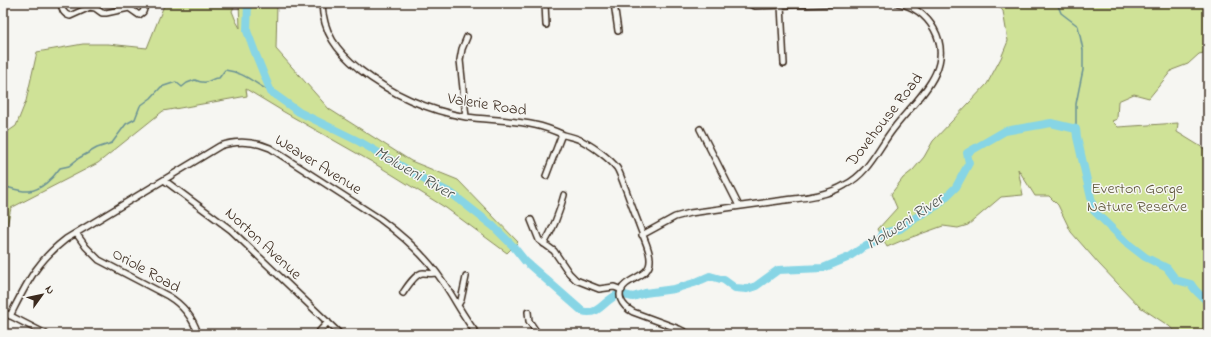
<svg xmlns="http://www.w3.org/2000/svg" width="1211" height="337" font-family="'Indie Flower',sans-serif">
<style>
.green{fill:#cfe297;stroke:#85865a}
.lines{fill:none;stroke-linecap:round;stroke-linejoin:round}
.stream{stroke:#699195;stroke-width:1.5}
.river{stroke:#87d5e5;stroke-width:8}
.street-casing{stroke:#3b2a1e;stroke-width:8}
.street{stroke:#f6f6f2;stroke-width:5}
.labels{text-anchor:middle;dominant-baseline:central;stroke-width:3;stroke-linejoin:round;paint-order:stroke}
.street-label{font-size:16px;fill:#3b2a1e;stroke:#f6f6f2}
.park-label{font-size:16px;fill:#60583c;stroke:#f6f6f2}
.water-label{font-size:17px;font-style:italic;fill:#4e5550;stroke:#f6f6f2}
</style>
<rect width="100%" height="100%" fill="#f6f6f2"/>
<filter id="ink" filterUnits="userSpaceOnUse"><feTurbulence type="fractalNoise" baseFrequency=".025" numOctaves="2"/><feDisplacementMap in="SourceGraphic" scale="8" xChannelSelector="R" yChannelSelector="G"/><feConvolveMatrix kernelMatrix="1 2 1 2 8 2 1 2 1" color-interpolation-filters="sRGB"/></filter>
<g filter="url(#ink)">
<path class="green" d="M165,3H233L235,5L232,11L236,21L240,28L239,3H277L276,49L329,109L411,161L458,180L518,242L507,253L446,208L372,162L284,112L246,89L247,96L163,111L98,163L11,208L4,239H3V135L16,126L26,101L37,52L83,44H108L147,48Z
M996,3H1208V52L1199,54L1188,64L1172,70L1149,98L1134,94L1118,101L1117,119L1112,121L1118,127L1178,123L1177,132L1208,151V334H1178L1169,326L1140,307L1099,264L1071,232L1058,205L1049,196H1035L1018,169L1023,195L1001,197L968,225L958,228L943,226L901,241L887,247L878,229L897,208L891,194L903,178L913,170L924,157L933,141L987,84L1001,58L1008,41L1003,11Z"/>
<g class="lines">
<path class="stream" d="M1057,3L1061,13L1078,26L1083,50V70L1079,89L1076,104V129
M3,186C11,188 21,192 29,191C41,190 53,178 60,168L69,166L79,158L97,148L112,143L126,124L135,119L140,106L151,98L161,87L176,82L182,87L187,83L195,80C210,86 208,78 219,78L225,70C244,72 255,84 271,92"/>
<path class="river" d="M248,3L247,31L256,55L271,92L299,112L360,142L427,181L451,193L493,226L513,246L525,261L582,311C598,316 602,303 615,296
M624,295L633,297L645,293L674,289L694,283L710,276L724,280L735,288L747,289L756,286L778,270L823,268L847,258L862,248L880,240L883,233L900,229L915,218L938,205L956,187L969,163L967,153L1005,131L1051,123L1076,129L1077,137L1094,211L1127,243L1145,257L1167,268L1176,280L1191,284C1195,292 1203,296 1208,303"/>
<defs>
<path id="street" d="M61,3C62,9 63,14 70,16L90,7L95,8L102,13H106L129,8L139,15L143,12L146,3
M322,3C323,33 337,51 359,69C391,94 426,110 466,117C489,120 513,120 535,125C545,127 555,131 564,135C571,137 578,138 584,142C594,147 610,159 617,168C621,175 623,183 626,190C631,204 636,217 641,230C644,239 650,250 650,259C651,274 636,276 626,284C614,294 622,306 633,312L679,329L689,334
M545,3L546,25
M614,3L618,31
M746,3L755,6L854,3
M781,5L784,64
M466,117L460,60L462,49L467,37
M700,129L739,206
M546,176L562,134
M164,180L231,230L340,334
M531,220L539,240L554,251L569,273L576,280L599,289L614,287L622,290
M76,233L86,247L99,260L168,296C183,305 193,318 198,334
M642,235L675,217L690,213C719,209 748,205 778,201C800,198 825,197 845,185C869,173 878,148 894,128C916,99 956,69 934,29C926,15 913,6 898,3
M544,244C554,228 559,214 564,195
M403,293C407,287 416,273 423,273C428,273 431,274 436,273
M458,305L461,300L466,277
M3,312L46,334
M528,312L529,321L538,334
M10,316C27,283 36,262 66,239L220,146C237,140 253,141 270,148L380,219C403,236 425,255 441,279C454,297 463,317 477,334
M317,334L328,322"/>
</defs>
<use href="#street" class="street-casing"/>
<use href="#street" class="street"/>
</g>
</g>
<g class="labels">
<g class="street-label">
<text transform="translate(487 105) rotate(9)">Valerie Road</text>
<text transform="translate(885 120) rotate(-52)">Dovehouse Road</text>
<text transform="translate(318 165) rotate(32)">Weaver Avenue</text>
<text transform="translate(263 244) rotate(43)">Norton Avenue</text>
<text transform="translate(146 271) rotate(29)">Oriole Road</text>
</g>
<g class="park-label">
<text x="1137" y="189">Everton Gorge<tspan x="1137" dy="18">Nature Reserve</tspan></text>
</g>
<g class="water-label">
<text transform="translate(414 173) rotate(30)">Molweni River</text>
<text transform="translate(905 222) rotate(-33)">Molweni River</text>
</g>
</g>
<rect width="1211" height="337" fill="none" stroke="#f6f6f2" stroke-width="16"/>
<rect x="8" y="8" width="1195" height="321" fill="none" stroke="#3b2a1e" stroke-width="1.5" filter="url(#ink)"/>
<g transform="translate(42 295) rotate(57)" stroke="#f6f6f2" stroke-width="3" paint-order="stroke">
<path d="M0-3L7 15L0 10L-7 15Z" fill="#3b2a1e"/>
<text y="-6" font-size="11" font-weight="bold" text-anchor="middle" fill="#3b2a1e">N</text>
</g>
</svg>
